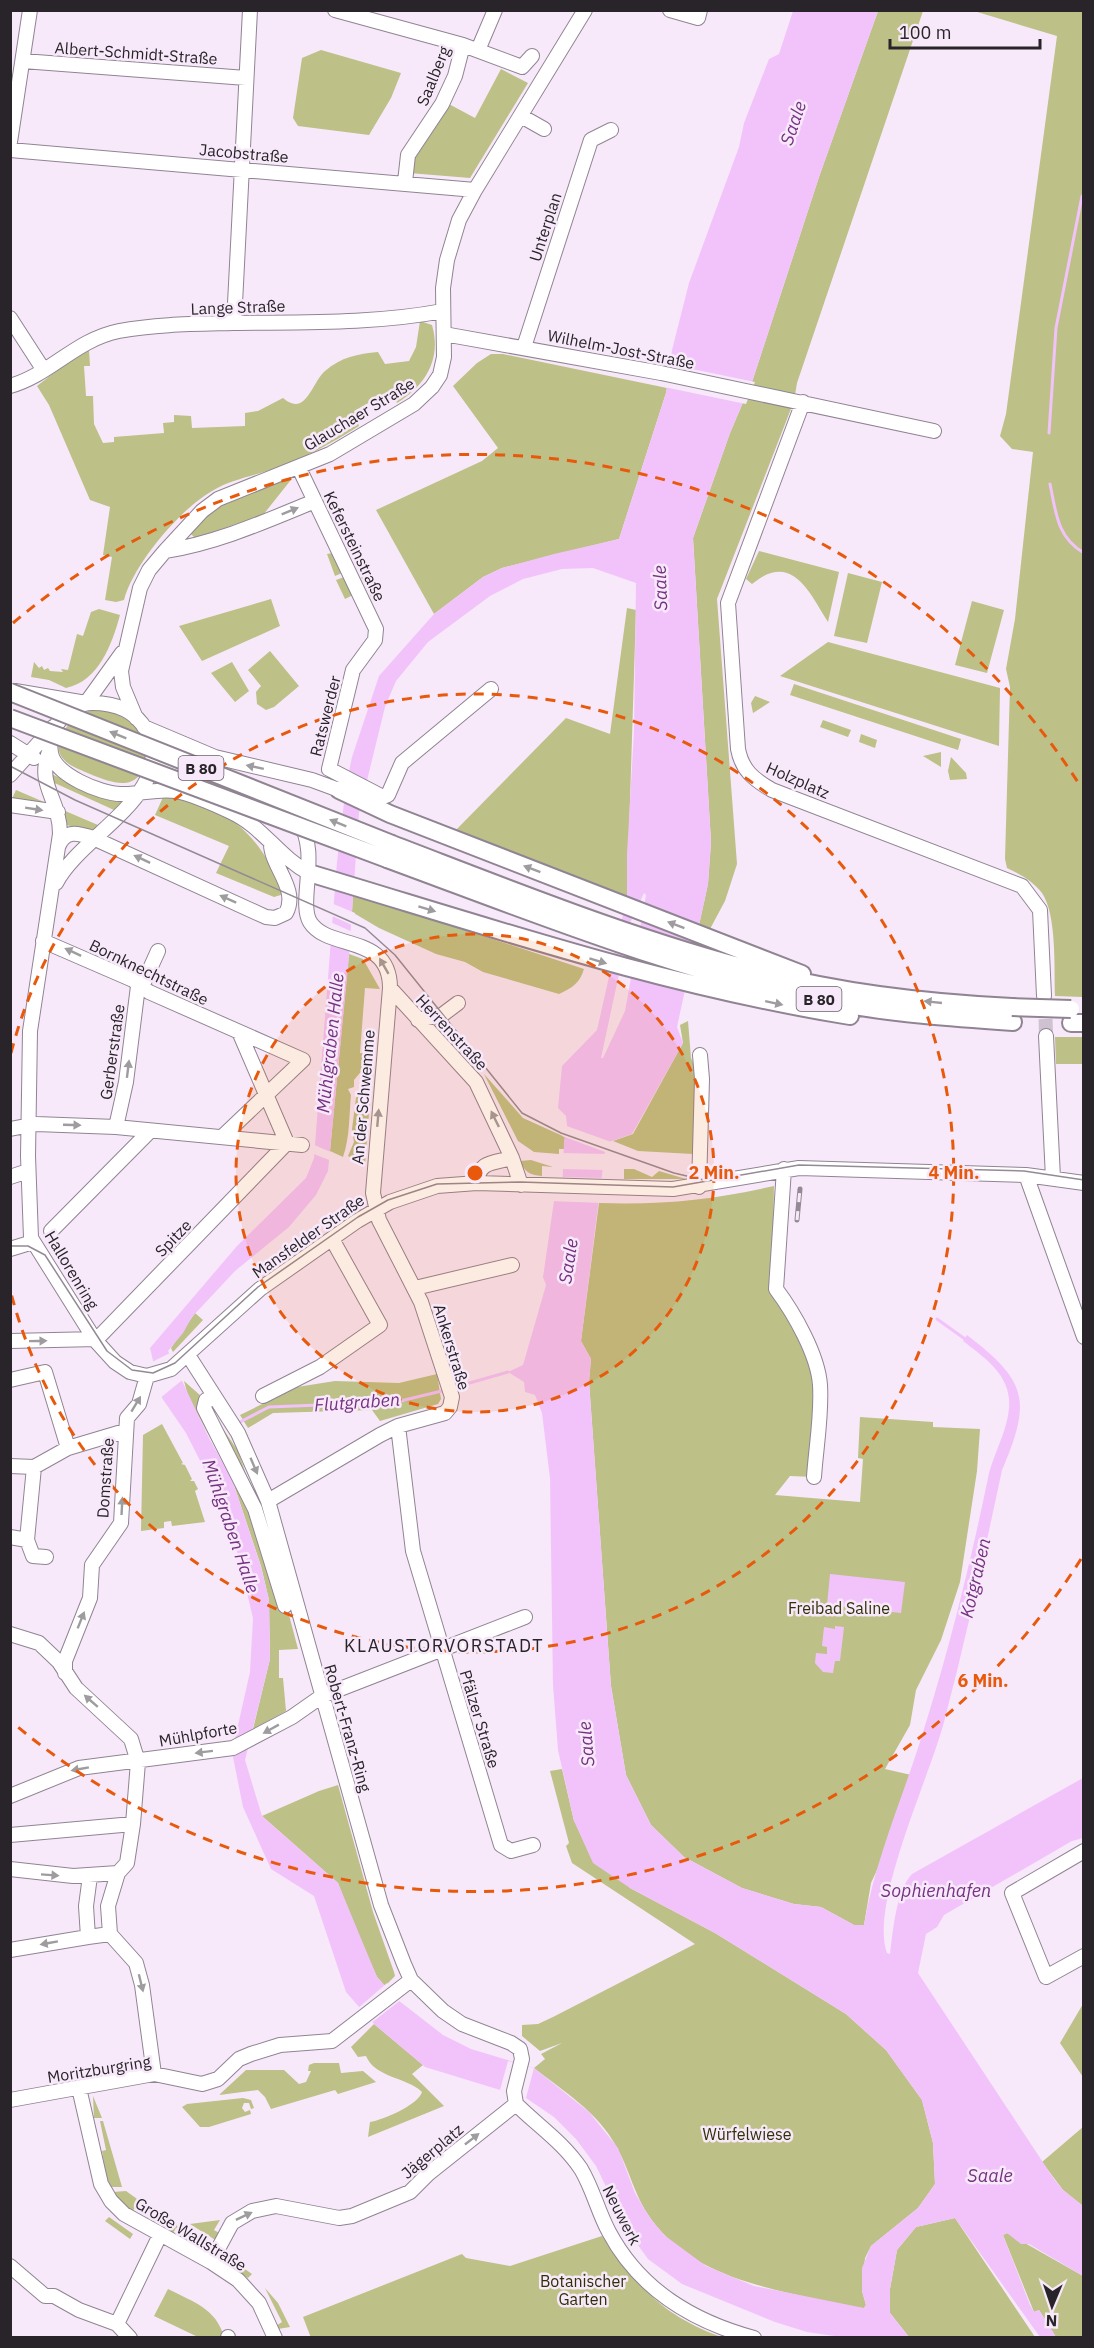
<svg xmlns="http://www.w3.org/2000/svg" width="1094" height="2348" font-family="'IBM Plex Sans',sans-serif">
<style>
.green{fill:#bdc087}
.water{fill:#f2c3fb;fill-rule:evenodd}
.pier{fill:#f7e9f9}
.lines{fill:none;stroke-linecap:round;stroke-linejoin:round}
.stream{stroke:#f2c3fb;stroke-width:3}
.minor-tunnel{stroke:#cec2d0;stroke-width:14;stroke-dasharray:14 7;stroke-linecap:butt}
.minor-casing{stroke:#908493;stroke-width:16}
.major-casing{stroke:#908493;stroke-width:20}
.minor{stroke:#fff;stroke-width:14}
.major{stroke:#fff;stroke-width:16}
.tram{stroke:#948a95;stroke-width:1.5}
.rail-casing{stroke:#948a95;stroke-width:5}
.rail{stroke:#f7e9f9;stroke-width:3;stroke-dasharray:9;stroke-linecap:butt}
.major-bridge-casing{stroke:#908493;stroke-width:20;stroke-linecap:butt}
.major-bridge{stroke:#fff;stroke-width:16}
.oneway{fill:#9f9c9f}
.ring{fill:none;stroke:#e8590c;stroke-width:3;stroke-dasharray:10 8}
.labels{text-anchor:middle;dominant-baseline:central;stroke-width:5;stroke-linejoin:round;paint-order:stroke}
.shield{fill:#f7e9f9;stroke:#675f68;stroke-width:1.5}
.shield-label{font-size:15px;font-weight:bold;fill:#29242a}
.street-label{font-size:16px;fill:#29242a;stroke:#f7e9f9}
.park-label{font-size:16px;fill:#2f3008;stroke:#f7e9f9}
.water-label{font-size:18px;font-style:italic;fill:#753182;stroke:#f7e9f9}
.neighbourhood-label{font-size:18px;letter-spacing:1.5px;fill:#29242a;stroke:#f7e9f9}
.centre{fill:#e8590c;stroke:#f7e9f9;stroke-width:3}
.ring-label{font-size:18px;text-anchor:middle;font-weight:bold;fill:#e8590c;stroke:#f7e9f9;stroke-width:5;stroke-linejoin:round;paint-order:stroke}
</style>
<rect width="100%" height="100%" fill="#f7e9f9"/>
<path class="green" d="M878,11H923L797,383L794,401L717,599L737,864L725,901L710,929L699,925L708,884L711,842L693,538L730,433L753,379L819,177Z
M974,11H1083V997L1055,996C1054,969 1057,915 1042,893C1033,881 1020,874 1007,868L1005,859L1010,687L1006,669L1015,619L1033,452L1012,449L1000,436L1006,414L1057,36Z
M321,50L401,73L391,98L369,135L298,126L293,118L302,58Z
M501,69L528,83L470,178L409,173L411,155L434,128L447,103L475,118Z
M420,321L432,325C442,359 425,386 397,403L390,391L354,411L359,426C331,444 304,458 273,469C253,476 230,480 212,491C180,509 133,565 124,600L116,602L105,600L112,557L103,555L110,507L90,500L49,405L37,386L83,350H89L90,366H84L86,396H93L94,424L103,443L114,442V437L164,433L163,423L174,422V415L191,416L192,428L245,426V413L258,411L283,398C306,418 312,382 325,371C341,357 358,354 378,352L385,364L409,361L416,347Z
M491,354H503L667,388L666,393L619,539L502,568L483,577L434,614L376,510L482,461L498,448L453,386L477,363Z
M294,476L263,515L195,538L190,533C217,500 255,490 294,476Z
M759,551L839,572L828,622C809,592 792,551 752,584L746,579Z
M333,553L342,573L335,576L327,554Z
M370,573L378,598L372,599L361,577Z
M848,573L882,582L867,643L834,636Z
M344,577L353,595L345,599L336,580Z
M271,599L280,626L202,661L179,626Z
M972,601L1004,610L987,673L955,665Z
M627,608L636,610L627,897L454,832L566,718L610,734Z
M99,609L120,615C112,644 99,681 66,688L49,680L31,677L34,662L39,668L42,666L44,670L48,668L50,671L63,672L61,669L68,670L77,634L83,636L91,612Z
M828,642L1000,688L999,746L780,676Z
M270,651L299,686L274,707L266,710L257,704L256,692L261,686L248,670Z
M232,662L249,691L235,702L211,673Z
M794,684L961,739L958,750L790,695Z
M755,696L770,702L753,713L751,703Z
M96,709C125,713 151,730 145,762C138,793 112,783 90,774C79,769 65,765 60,754C52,733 79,712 96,709Z
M823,720L851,730L848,737L820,727Z
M861,734L877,740L875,748L859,742Z
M941,752V767L923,756Z
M951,757L966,773L967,779L950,780L948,771Z
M49,773L106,798L123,801L114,810L48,780Z
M16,790L44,802L47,807L11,801Z
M164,795C228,804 261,836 284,894L274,897L216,873L229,846L155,815Z
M63,810L98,825L88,834L65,824Z
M353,893L584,969C580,983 572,988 559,994L483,972L465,962L436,954L379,928L352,912Z
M349,954L363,959L380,989L365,988L360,1053L375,1055L354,1080V1087L348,1089L351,1095C349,1116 350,1137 343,1157L330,1151Z
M688,1021L691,1058L696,1070L693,1154L638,1151L613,1141L633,1134L683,1043L680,1025Z
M1055,1037H1083V1064H1056Z
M372,1074L365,1165L348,1156L354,1142L352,1129L356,1098Z
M484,1074L523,1118L565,1137L564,1149H559V1154L534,1152L518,1141Z
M531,1160L553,1167L542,1166V1176C529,1175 525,1172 520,1161Z
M624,1169H634L652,1177L659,1171L686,1179H624Z
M774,1186L772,1292L818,1369L814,1477L790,1476L775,1495L860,1502L863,1459L858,1458L860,1417L933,1422V1427L980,1429L977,1471L960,1582L941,1640L916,1690L910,1725L885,1769L920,1777L871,1883L864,1925H854L821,1907L794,1904L742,1888L684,1857L651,1825L626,1775L611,1686L589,1382L591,1359L581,1341L599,1203C664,1205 711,1200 774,1186Z
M195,1313L203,1320L173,1352L171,1348Z
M437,1374L441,1399L438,1404L380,1421L372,1410L273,1413L248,1428L240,1415L297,1387L335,1381L399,1383Z
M184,1381L201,1396L238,1451L271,1547L298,1649L279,1650V1678H283L286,1711L253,1729L270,1659L269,1600L261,1566L232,1479L188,1396Z
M162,1424L183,1463L181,1464L185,1465L192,1479L190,1481H194L198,1489L195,1491L205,1522L172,1526L171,1521L164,1522V1528L141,1531L143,1435Z
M562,1769L574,1821L630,1888L715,1933L846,2014L886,2050L922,2100L933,2143L935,2184L918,2208L871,2246L865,2258L862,2291L866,2305L864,2308C845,2308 825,2302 806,2297C749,2284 688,2270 651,2219C634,2196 630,2170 616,2146C598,2112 563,2091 534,2068L545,2059L541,2054L562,2043L540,2051L522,2036V2025L538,2024L553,2017L695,1944L572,1863L566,1846L569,1843L550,1771Z
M338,1785L373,1912L394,1972L395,1976L385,1986L377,1977L356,1930L338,1883L262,1816L319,1791Z
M1083,2004V2077L1060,2043Z
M374,2024L423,2065L412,2074L444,2106L368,2137L370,2122C383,2120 418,2105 422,2092C407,2077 375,2078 366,2056L358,2057L351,2047Z
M314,2063H339L341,2073L363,2071L376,2082L338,2094L335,2090L271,2109L265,2097L258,2090L219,2095L246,2070H284L299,2084L306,2082L311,2071H308L309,2065Z
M93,2096L102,2118H94Z
M243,2098L251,2100L254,2108L251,2109L249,2103H244L242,2108L245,2112L250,2110L251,2114L209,2127H200L182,2107L187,2104Z
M100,2121H103L122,2187H111L106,2177L102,2151L106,2150Z
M1083,2127V2206L1063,2190L1042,2162Z
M126,2191L165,2219L160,2228L158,2227L161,2220L136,2206L132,2212L119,2201L113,2192Z
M109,2217L133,2234L130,2239L105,2221Z
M955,2218L1035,2337H909L890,2313V2289L897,2250L916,2227Z
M220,2220L214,2230L221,2234L217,2241L190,2224Z
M171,2222L215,2248L209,2254L202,2251L205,2245L176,2228L172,2235L166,2231Z
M1007,2233L1083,2276V2337H1056L1039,2310L1034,2312L1003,2235Z
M602,2236C639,2287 660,2314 721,2337L311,2338L303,2317L462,2254L466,2258L510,2266Z
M221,2252L252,2274L248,2278L220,2260Z
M265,2288L278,2303L290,2327L278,2329L276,2326L282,2322Z
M168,2289C193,2302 216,2308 224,2337H198L154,2316Z"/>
<path class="water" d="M793,11H878L819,177L753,379L730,433L693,538L711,842L708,884L677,1027L683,1043L632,1134L606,1143L581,1341L591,1359L589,1382L611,1686L626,1775L651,1825L684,1857L742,1888L794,1904L821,1907L854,1925H864C874,1865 898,1809 917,1751C946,1662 969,1570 988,1478C993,1453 1011,1426 1009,1399C1007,1372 982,1356 963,1341L967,1335C1027,1381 1032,1400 1002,1470C984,1554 966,1639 944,1722C930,1776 869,1905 887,1953L890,1954C893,1931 896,1891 912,1874L1083,1778V1838L1072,1841L944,1915L937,1927L926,1934L918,1973L1054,2179L1063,2190L1083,2206V2276L1029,2244H1021L1007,2233L1003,2235L1030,2305L1034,2312L1039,2310L1056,2337H1040L955,2218L916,2227L897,2250L890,2289V2313L909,2337H841L807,2332L775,2322L682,2284L648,2259L627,2230L596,2166L576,2139L554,2117L526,2098L425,2067L374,2024L346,1992L314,1896L271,1869L243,1807L232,1752L250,1672L253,1618L234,1539L221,1502L186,1433L162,1398L150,1348L237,1246L306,1178L314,1158L337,862L346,786L352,757L379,676L434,614L483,577L502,568L554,554L619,539L666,393L672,350L689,283L739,147L744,123L769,59L779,54ZM593,568L636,583L634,731L627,854V897L597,1030L562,1066L558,1108L566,1116L567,1125L564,1141L562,1194L554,1201L543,1277L546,1285L523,1365L508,1372L524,1382L525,1392L535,1395L542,1413L550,1478L553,1685L558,1750L574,1821L593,1863L630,1888L715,1933L846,2014L886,2050L922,2100L933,2143L935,2184L918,2208L871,2246L862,2268V2291L866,2305L864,2308L754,2286L706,2266L664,2235L650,2218L635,2193L618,2148L589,2112L534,2068L471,2049L443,2035L398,2000L377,1977L338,1883L262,1816L245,1760L270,1659L269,1600L261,1567L232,1479L209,1438L168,1351L183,1333L192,1317L235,1271L289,1227L316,1195L328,1171L348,968L359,813L385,707L396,681L428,642L490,596L523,579L562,569ZM644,893L646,895L625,1011L603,1058H601L630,923Z
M830,1574L905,1582L901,1613L827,1605Z
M835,1626L844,1627L840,1661H835L833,1673L823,1672L815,1663L816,1653L827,1654V1647L822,1646L824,1627L835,1629Z"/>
<path class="pier" d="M668,364L755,382L746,404L664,387Z
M331,903L355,913L354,926L330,915Z
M330,922L353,932L352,952L327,942Z
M564,1125L614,1143L609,1145L608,1153L562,1136Z
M312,1144L333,1153L332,1161L311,1153Z
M560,1153L608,1154L606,1170L560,1169Z
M560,1177L605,1178L602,1203L551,1201L559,1193Z
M172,1352L187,1381H181L159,1399L150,1363Z
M387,1983L402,1999L370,2024L357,2009Z
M508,2061L534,2068L526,2098L500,2090Z"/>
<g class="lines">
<path class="stream" d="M1049,433L1056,328L1082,196
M1050,484C1056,513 1057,537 1084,553
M937,1319L965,1339
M452,1388L508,1372
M236,1424L269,1407L396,1402L446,1390"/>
<path class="minor-tunnel" d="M1045,998L1046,1036"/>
<defs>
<path id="minor" d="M335,10L463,45L522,67L532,56
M670,10L698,18L700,10
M478,50L495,10
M23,61L246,78
M521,116L544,129
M10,142L30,10
M10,150L475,190
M405,182L408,155L442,104L455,76L463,45
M10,318L43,369
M234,323L250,10
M444,334L661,373L934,431
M524,347L591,140L611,130
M10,386C50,375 75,340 119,331C157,324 195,324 233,323C303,322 374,324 443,311
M803,402L728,603L738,749C742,770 753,779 772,790L1022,886L1040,910L1044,996
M299,468L376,629L375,640L353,670L329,769L383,797L388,795L402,763L491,689
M165,551C217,543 266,521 315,501
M15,691L86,703
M86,703L122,653
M136,718L123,687L121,671L140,588L149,570L165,551L202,511L218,499L330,454L414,404L432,387L440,375L444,357L443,288L447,260L459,220L475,190L585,10
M144,727L215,757L312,780L339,790
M10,743L34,758
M50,749C35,786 60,797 60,834L30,1031L28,1156L31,1238L95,1340L115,1362L130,1372L147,1376L171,1369L260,1289L357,1221L390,1202L437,1186L477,1183L673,1189L799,1168L1026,1175L1084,1183
M154,758L263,804
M10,775L53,727
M10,805L58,812
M58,847C65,829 78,833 93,838L266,917L275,918L286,913C299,889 271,866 271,844
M56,883C81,834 179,793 146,730C135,710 114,703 92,703C80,703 68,710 61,719C52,728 49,741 51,753C55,775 101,794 121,794C140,795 156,788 176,791C194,795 214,804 231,812C263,827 279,857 309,873
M43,941L133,980L149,992L303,1060L224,1135
M390,988L476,1082L512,1158L521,1185
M418,1020L442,1015L458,1003
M1046,1036L1053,1178
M116,1127L126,1082L138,986L144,982L158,951
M10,1129L36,1124L116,1127L302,1145
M784,1169L776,1289C794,1313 818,1355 820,1385C822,1415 816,1447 814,1477
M1026,1175L1084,1337
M10,1177L28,1171
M477,1183C478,1161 494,1163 512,1158
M699,1187L702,1079L700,1055
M51,1231L150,1131
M10,1249L33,1242
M415,1288L512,1265
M10,1341L97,1339L287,1143L240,1034
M188,1355L238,1433L268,1501L381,1905L404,1964L411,1980L443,2011L462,2024L511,2043L520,2049L522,2059L514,2091L516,2104C538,2126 563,2142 581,2169C593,2189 598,2212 609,2232C640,2290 692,2321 754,2338
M10,1380L45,1372L68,1448
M263,1396L320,1367L380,1325L332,1239
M206,1400L204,1408L255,1509L285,1606
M398,1426L413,1551L501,1845L511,1851L533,1845
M10,1466L34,1467L68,1448L125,1431
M34,1467L27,1540L33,1556L46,1557
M268,1501L380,1435L398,1426L445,1413L450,1407L452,1397L421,1302L379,1220L373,1193L390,988C390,933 328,951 310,922C298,902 320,852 299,822
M10,1537L27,1540
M10,1634L39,1643L59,1662L76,1688L131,1739L138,1762L133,1824L127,1863L118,1873L108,1906L110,1934L136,1963L142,1985L154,2074
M65,1673V1661L90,1598L92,1565L121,1523L127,1418L139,1404L147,1376
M10,1796L79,1768L233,1748L292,1717L322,1696L525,1617
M10,1835L133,1824
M1084,1851L1012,1893L1046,1977L1084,1956
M10,1869L73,1876L118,1873
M90,1876L86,1906L88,1937L110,1934
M10,1950L88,1937
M79,2088L101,2184L111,2201L124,2214L211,2262L238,2280L259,2303L275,2338
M10,2100L154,2074L202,2084L218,2079L239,2059L251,2054L280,2045L332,2041L411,1980
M211,2262L232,2223L252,2211L276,2206L339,2218L352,2216L410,2192L428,2174L516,2104
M10,2266L45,2296H54L79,2310L117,2324L130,2338
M117,2324L160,2235
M228,2337V2338"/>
<path id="major" d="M339,790L390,814L802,974
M392,844C515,891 638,941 765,973C847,994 929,1003 1012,1007
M387,859C534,913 683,974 837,1003C895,1014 954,1018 1013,1022
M309,873C490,927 663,986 850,1016
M1071,1023H1084"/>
</defs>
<use href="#minor" class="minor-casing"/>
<use href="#major" class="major-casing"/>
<use href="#minor" class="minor"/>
<use href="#major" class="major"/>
<path class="tram" d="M10,766L75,800L365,928L395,955L522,1113L561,1133L674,1173L704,1180
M10,1246H28L45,1255L107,1351L132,1370L153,1373L175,1363L258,1287L358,1217L388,1200L437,1184L520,1182L673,1187L799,1165L1024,1171L1084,1180"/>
<defs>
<path id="rail" d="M797,1220L800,1189"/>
</defs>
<use href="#rail" class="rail-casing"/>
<use href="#rail" class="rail"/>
<defs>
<path id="major-bridge" d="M10,692L392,844
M10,718L387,859
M1012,1007L1071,1009"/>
</defs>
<use href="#major-bridge" class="major-bridge-casing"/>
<use href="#major-bridge" class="major-bridge"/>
</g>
<defs><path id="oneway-solid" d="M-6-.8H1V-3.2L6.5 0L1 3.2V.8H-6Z" transform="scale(1.5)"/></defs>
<g class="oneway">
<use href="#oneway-solid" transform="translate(290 511) rotate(-22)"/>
<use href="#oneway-solid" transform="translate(118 735) rotate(-158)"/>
<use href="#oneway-solid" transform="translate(255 767) rotate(-168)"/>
<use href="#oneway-solid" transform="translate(34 809) rotate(9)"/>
<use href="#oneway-solid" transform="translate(338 823) rotate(-158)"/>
<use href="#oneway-solid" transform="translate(142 859) rotate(-155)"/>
<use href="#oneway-solid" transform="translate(532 869) rotate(-159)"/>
<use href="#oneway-solid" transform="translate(228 899) rotate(-156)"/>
<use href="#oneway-solid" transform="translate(427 909) rotate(17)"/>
<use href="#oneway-solid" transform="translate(676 925) rotate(-159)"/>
<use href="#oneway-solid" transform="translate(73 952) rotate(-155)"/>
<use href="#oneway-solid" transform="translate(598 961) rotate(17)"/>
<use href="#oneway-solid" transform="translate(384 966) rotate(-120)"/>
<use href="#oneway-solid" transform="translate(933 1002) rotate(-174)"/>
<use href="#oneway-solid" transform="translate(774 1003) rotate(12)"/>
<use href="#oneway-solid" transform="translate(128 1069) rotate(-83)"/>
<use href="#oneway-solid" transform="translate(378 1118) rotate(-85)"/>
<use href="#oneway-solid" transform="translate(495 1119) rotate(-116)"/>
<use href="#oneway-solid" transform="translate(72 1125) rotate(2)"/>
<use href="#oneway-solid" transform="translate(38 1341) rotate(-1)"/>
<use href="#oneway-solid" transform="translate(136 1404) rotate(-59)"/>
<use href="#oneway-solid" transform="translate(254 1466) rotate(67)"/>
<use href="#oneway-solid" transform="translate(122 1506) rotate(-87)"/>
<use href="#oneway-solid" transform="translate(81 1620) rotate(-68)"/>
<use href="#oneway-solid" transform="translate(91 1701) rotate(-139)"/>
<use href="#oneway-solid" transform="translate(271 1729) rotate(151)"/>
<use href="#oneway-solid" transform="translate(204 1752) rotate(173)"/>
<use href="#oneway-solid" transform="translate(80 1769) rotate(170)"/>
<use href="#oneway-solid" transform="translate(50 1875) rotate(4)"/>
<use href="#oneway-solid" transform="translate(49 1943) rotate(170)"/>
<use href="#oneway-solid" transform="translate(141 1983) rotate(76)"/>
<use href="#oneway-solid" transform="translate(472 2139) rotate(-38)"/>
<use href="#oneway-solid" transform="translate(244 2216) rotate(-25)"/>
</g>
<circle cx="475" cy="1173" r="239" fill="#e8590c" fill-opacity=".12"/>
<g class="ring">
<circle cx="475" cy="1173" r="239"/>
<path d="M11 1053A479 479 0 1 1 11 1293"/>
<path d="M1081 1559A718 718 0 0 1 13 1723M13 623A718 718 0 0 1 1081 787"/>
</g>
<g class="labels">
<g class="shield">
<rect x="178.5" y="756" width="45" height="24" rx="4.5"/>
<rect x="796.5" y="987" width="45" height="24" rx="4.5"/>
</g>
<g class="shield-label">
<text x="201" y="768">B 80</text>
<text x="819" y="999">B 80</text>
</g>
<g class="street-label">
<text transform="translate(136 53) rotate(4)">Albert-Schmidt-Straße</text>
<text transform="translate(433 76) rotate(-68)">Saalberg</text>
<text transform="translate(244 153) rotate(5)">Jacobstraße</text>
<text transform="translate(545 227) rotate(-72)">Unterplan</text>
<text transform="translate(238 307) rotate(-2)">Lange Straße</text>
<text transform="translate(621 349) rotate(11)">Wilhelm-Jost-Straße</text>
<text transform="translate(359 414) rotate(-31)">Glauchaer Straße</text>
<text transform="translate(355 546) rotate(64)">Kefersteinstraße</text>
<text transform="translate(325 716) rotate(-76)">Ratswerder</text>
<text transform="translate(798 780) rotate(24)">Holzplatz</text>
<text transform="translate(149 972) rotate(26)">Bornknechtstraße</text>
<text transform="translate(452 1032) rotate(47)">Herrenstraße</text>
<text transform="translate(112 1052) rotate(-82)">Gerberstraße</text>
<text transform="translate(363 1097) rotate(-85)">An der Schwemme</text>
<text transform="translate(308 1236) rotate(-35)">Mansfelder Straße</text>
<text transform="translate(173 1238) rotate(-46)">Spitze</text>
<text transform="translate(72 1270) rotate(59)">Hallorenring</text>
<text transform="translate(452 1347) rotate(73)">Ankerstraße</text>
<text transform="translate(105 1478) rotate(-86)">Domstraße</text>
<text transform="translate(480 1719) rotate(73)">Pfälzer Straße</text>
<text transform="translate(348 1728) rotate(74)">Robert-Franz-Ring</text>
<text transform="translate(198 1734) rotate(-10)">Mühlpforte</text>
<text transform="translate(99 2069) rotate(-9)">Moritzburgring</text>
<text transform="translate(432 2151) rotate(-40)">Jägerplatz</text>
<text transform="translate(622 2215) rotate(63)">Neuwerk</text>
<text transform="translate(191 2234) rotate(31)">Große Wallstraße</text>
</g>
<g class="park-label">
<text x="839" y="1608">Freibad Saline</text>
<text x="747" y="2134">Würfelwiese</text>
<text x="583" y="2281">Botanischer<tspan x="583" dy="18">Garten</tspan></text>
</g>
<g class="water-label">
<text transform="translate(793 123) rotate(-71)">Saale</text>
<text transform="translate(660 588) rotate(-92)">Saale</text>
<text transform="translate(330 1043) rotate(-84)">Mühlgraben Halle</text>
<text transform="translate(568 1261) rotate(-81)">Saale</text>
<text transform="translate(357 1402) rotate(-4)">Flutgraben</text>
<text transform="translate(231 1526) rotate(71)">Mühlgraben Halle</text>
<text transform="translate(975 1578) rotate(-77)">Kotgraben</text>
<text transform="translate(586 1744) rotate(-95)">Saale</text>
<text x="936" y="1890">Sophienhafen</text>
<text x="990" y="2175">Saale</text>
</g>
<g class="neighbourhood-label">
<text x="444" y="1645">KLAUSTORVORSTADT</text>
</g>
</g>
<circle cx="475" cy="1173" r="9" class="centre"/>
<g class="ring-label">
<text x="714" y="1179">2 Min.</text>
<text x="954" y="1179">4 Min.</text>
<text x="983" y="1687">6 Min.</text>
</g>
<rect width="1094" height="2348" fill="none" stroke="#29242a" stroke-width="24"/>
<g transform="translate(1052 2306) rotate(182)" stroke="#f7e9f9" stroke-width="4.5" paint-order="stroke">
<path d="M0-4.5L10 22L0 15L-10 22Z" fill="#29242a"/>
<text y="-9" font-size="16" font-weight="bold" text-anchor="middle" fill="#29242a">N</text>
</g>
<path d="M890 39v9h150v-9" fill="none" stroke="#29242a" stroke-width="3"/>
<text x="899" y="39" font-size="18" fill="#29242a" stroke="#f7e9f9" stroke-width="4.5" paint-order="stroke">100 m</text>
</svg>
